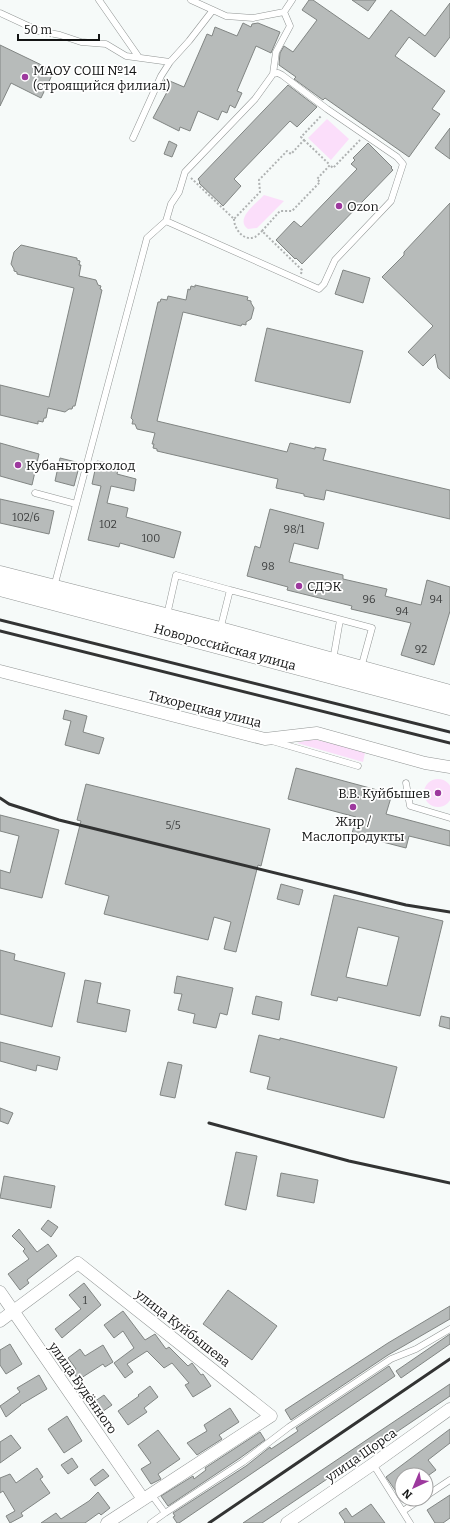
<svg xmlns="http://www.w3.org/2000/svg" width="450" height="1523" font-family="Bitter,serif">
<style>
.green{fill:#fbdefa}
.building{fill:#b7bbba;stroke:#818583;fill-rule:evenodd}
.lines{fill:none;stroke-linecap:round;stroke-linejoin:round}
.service-casing{stroke:#919594;stroke-width:7}
.minor-casing{stroke:#919594;stroke-width:13}
.secondary-casing{stroke:#919594;stroke-width:17}
.path{stroke:#afb2b2;stroke-width:2;stroke-dasharray:2 2;stroke-linecap:butt}
.service{stroke:#fff;stroke-width:6}
.minor{stroke:#fff;stroke-width:12}
.secondary{stroke:#fff;stroke-width:16}
.rail{stroke:#323333;stroke-width:3}
.poi-dot{fill:#9d399e;stroke:#fff;stroke-width:1.5}
.labels{text-anchor:middle;dominant-baseline:central;stroke-width:3.5;stroke-linejoin:round;paint-order:stroke}
.number-label{font-size:11px;fill:#3c3e3e}
.poi-label{font-size:13px;fill:#131414;stroke:#fff;text-anchor:start}
.street-label{font-size:13px;fill:#131414;stroke:#fff}
</style>
<rect width="100%" height="100%" fill="#f6faf9"/>
<path class="green" d="M327,119L349,139L331,160L308,138Z
M264,195L284,201L257,228L248,229C234,219 257,203 264,195Z
M312,739L340,745L365,753L363,762L297,743Z
M424 793a14 14 0 1 1 28 0a14 14 0 1 1-28 0Z"/>
<path class="building" d="M309,0H313L369,39L391,10L425,36L450,3V37L435,57L409,37L395,56L445,91L432,109L440,114L409,157L325,98L323,100L294,79L296,77L279,65L280,53L284,46L293,52L317,20L302,10Z
M352,0H376L368,11Z
M243,23L251,27L252,24L258,23L280,32L271,53L256,46L237,91L242,93L235,108L230,105L227,113L222,111L218,120L198,111L190,131L180,127L179,131L153,118L167,92L160,90L165,79L184,87L207,34L212,36L215,27L237,36Z
M0,45L54,71L41,98L11,83L0,106Z
M288,85L317,107L297,127L290,121L234,179L241,186L223,206L199,183L200,182L198,179Z
M450,128V159L435,148Z
M169,141L177,145L172,157L164,154Z
M368,143L392,167L391,168L393,170L302,264L296,258L295,259L276,240L294,221L301,227L357,169L351,164L355,160L353,158Z
M450,203V379L438,368L435,354L423,366L408,352L433,326L382,277L404,255V252Z
M21,245L77,258V260L80,261L79,265H81L79,276L96,280L98,285L101,286L100,289L102,290L75,406H73L72,409H69L65,412L48,408L46,418H44L43,422L38,421V424L0,415V385L49,397L74,288L17,274V272L14,271V269L11,264L14,252Z
M343,270L370,278L363,303L335,294Z
M195,285L248,297L247,300L251,301V303L254,308L251,319L246,322V325L242,324L241,326L183,312L157,421L287,452L290,443L315,449V447L326,449L323,460L450,490V519L326,490L324,500L304,496V494L276,488L278,479L157,451V449L153,448L154,444H152L155,433L137,429L135,424H132L133,420L131,418L158,302H160L161,299L167,300L168,296L186,300L188,289L190,290L191,286L195,287Z
M267,328L363,351L350,403L255,381Z
M0,443L39,454L32,485L0,476Z
M60,458L80,463L74,486L55,481Z
M97,461L119,465L117,474L136,479L134,491L111,486L107,503L128,508L126,517L181,532L174,558L120,543L119,547L88,540L101,486L92,484Z
M0,499L54,511L49,534L0,523Z
M270,509L324,523L318,549L294,543L289,562L343,575V579L387,589L385,596L421,605L427,580L450,587V611L434,665L401,655L411,623L351,609L352,606L287,590L288,587L247,576L255,546L260,548Z
M65,710L87,716L83,732L104,738L99,754L65,745L71,721L63,719Z
M296,768L392,794L386,814L450,831V846L409,836L406,848L352,834L356,817L288,799Z
M86,784L270,829L261,866L258,865L236,952L224,949L231,922L214,917L208,940L104,914L109,896L65,884L81,821L77,820Z
M0,815L59,830L42,898L0,888V870L10,873L19,836L0,831Z
M281,884L303,890L299,905L277,899Z
M334,895L443,921L420,1016L338,997L337,1001L311,995ZM358,927L399,937L387,986L346,977Z
M0,950L15,954L14,960L65,973L52,1027L0,1014Z
M177,976L233,988L227,1015L220,1013L216,1028L193,1023L195,1014L178,1010L182,994L174,993Z
M85,980L101,983L97,1003L130,1010L126,1032L77,1022Z
M256,996L282,1002L279,1020L252,1014Z
M441,1016L450,1018V1029L439,1026Z
M259,1035L280,1040V1038L397,1067L384,1118L267,1089L270,1077L250,1072Z
M0,1042L60,1057L57,1070L37,1065L36,1071L0,1061Z
M168,1062L182,1065L175,1098L160,1095Z
M0,1108L13,1113L8,1124L0,1121Z
M236,1152L257,1156L246,1210L225,1205Z
M281,1173L318,1180L314,1203L277,1196Z
M4,1176L55,1186L51,1208L0,1198Z
M48,1220L58,1227L51,1237L41,1229Z
M19,1229L37,1252L48,1244L57,1256L27,1280L29,1283L20,1290L8,1274L29,1259L23,1251L25,1249L12,1236Z
M84,1283L101,1305L62,1338L55,1329L81,1309L69,1295Z
M228,1290L277,1326L252,1360L203,1324Z
M450,1306V1319L388,1355L291,1420L285,1410L388,1343Z
M123,1311L145,1340L155,1334L166,1349L169,1347L188,1366L192,1363L201,1375L203,1374L211,1386L193,1397L185,1385L189,1383L172,1363L164,1368L147,1351L127,1364L133,1372L125,1378L114,1363L134,1348L123,1331L114,1338L104,1325Z
M450,1334V1344L401,1378L396,1371Z
M10,1344L22,1364L6,1374L0,1365V1350Z
M103,1345L113,1362L105,1367L103,1364L78,1380L73,1371L76,1369L68,1358L80,1349L85,1356Z
M389,1366L395,1376L179,1523H177L173,1517L175,1516L173,1513L246,1466L270,1447L271,1449L298,1431L296,1428Z
M39,1375L47,1389L20,1405H21L6,1417L0,1406L20,1392L17,1388Z
M450,1384V1396L373,1448L262,1523H243Z
M150,1386L158,1397L144,1408L147,1412L128,1425L118,1411L139,1396L138,1395Z
M104,1395L112,1405L99,1414L91,1404Z
M230,1408L239,1422L219,1435L222,1439L197,1455L187,1443L207,1431L204,1425Z
M67,1416L82,1441L64,1453L48,1429Z
M450,1429V1443L428,1460L436,1470L429,1475H402V1500L386,1477Z
M158,1430L180,1459L158,1474L161,1479L151,1484L141,1469L151,1463L138,1445Z
M260,1432L265,1440L240,1458L168,1506L161,1496L193,1476L194,1479L206,1470L205,1468Z
M11,1435L21,1448L0,1463V1442Z
M72,1458L78,1467L68,1474L61,1465Z
M37,1468L43,1477L40,1479L50,1493L21,1513L23,1516L10,1523L6,1516L15,1511L3,1491L0,1493V1478L10,1474L16,1483Z
M103,1469L109,1476L95,1486L90,1479Z
M98,1492L110,1508L101,1515L99,1513L85,1523H41L56,1513L61,1519L89,1501Z
M450,1495V1518L443,1523H435L427,1510Z
M371,1504L385,1523H344L345,1522L339,1513L346,1508L352,1517Z"/>
<g class="lines">
<defs>
<path id="service" d="M99,0L138,56
M191,0L226,16L253,18L284,12L292,0
M0,13L39,31L60,35L81,42L106,44L126,56L170,62
M273,74L276,52L290,26L284,12
M133,138L161,76L170,62L189,41L213,10
M35,493L76,504
M54,587L147,238L166,221L319,289L324,284L335,260L391,201L403,164L397,157L327,109L282,75L278,73L273,74L255,99L185,172L179,192L171,204L166,221
M167,615L176,575L230,590
M220,630L230,590L372,628L361,668
M333,660L340,620
M272,741L358,766
M406,783L410,806L450,818
M373,1464L410,1523
M151,1494L165,1513L243,1462L289,1427L391,1359L416,1349L450,1329
M426,1496L450,1480
M403,1511L421,1499
M151,1523L165,1513"/>
<path id="minor" d="M0,671L265,739L317,733L425,763L450,767
M0,1292L143,1499
M0,1321L78,1263L271,1416L107,1523
M287,1523L373,1464L450,1409"/>
<path id="secondary" d="M0,574L220,630L450,693
M0,588L450,707"/>
</defs>
<use href="#service" class="service-casing"/>
<use href="#minor" class="minor-casing"/>
<use href="#secondary" class="secondary-casing"/>
<path class="path" d="M304,140L330,165
M191,178L234,219L260,192L259,180L287,151L291,154L304,140L301,137L322,115
M234,219C234,228 243,242 255,237C257,236 260,233 262,231
M301,274L302,270L262,231L280,211H292L320,182L317,179L330,165L333,168L360,140"/>
<use href="#service" class="service"/>
<use href="#minor" class="minor"/>
<use href="#secondary" class="secondary"/>
<path class="rail" d="M0,620L450,732
M0,631L450,743
M0,798L9,804L59,820L406,905L450,912
M209,1123L349,1161L450,1183
M209,1523L450,1359"/>
</g>
<g class="poi-dot">
<circle cx="25" cy="77" r="4"/>
<circle cx="339" cy="206" r="4"/>
<circle cx="18" cy="465" r="4"/>
<circle cx="299" cy="586" r="4"/>
<circle cx="438" cy="793" r="4"/>
<circle cx="353" cy="807" r="4"/>
</g>
<g class="labels">
<g class="number-label">
<text x="26" y="517">102/6</text>
<text x="108" y="524">102</text>
<text x="294" y="529">98/1</text>
<text x="151" y="538">100</text>
<text x="268" y="566">98</text>
<text x="369" y="599">96</text>
<text x="436" y="599">94</text>
<text x="402" y="611">94</text>
<text x="421" y="649">92</text>
<text x="173" y="825">5/5</text>
<text x="85" y="1300">1</text>
</g>
<g class="poi-label">
<text x="33" y="70">МАОУ СОШ №14<tspan x="33" dy="15">(строящийся филиал)</tspan></text>
<text x="347" y="206">Ozon</text>
<text x="26" y="465">Кубаньторгхолод</text>
<text x="307" y="586">СДЭК</text>
<text x="430" y="793" text-anchor="end">В.В. Куйбышев</text>
<text x="353" y="821" text-anchor="middle">Жир /<tspan x="353" dy="15">Маслопродукты</tspan></text>
</g>
<g class="street-label">
<text transform="translate(225 647) rotate(15)">Новороссийская улица</text>
<text transform="translate(205 709) rotate(14)">Тихорецкая улица</text>
<text transform="translate(183 1328) rotate(38)">улица Куйбышева</text>
<text transform="translate(83 1388) rotate(55)">улица Будённого</text>
<text transform="translate(361 1455) rotate(-35)">улица Щорса</text>
</g>
</g>
<g transform="translate(414 1487) rotate(224)"><circle r="19" fill="#ffffff" stroke="#a1a1a1"/>
<path d="M0-3L7 15L0 10L-7 15Z" fill="#9d399e"/>
<text y="-6" font-size="11" font-weight="bold" text-anchor="middle" fill="#131414">N</text>
</g>
<path d="M18 34v6h81v-6" fill="none" stroke="#131414" stroke-width="2"/>
<text x="24" y="34" font-size="12" fill="#131414" stroke="#ffffff" stroke-width="3" paint-order="stroke">50 m</text>
</svg>
